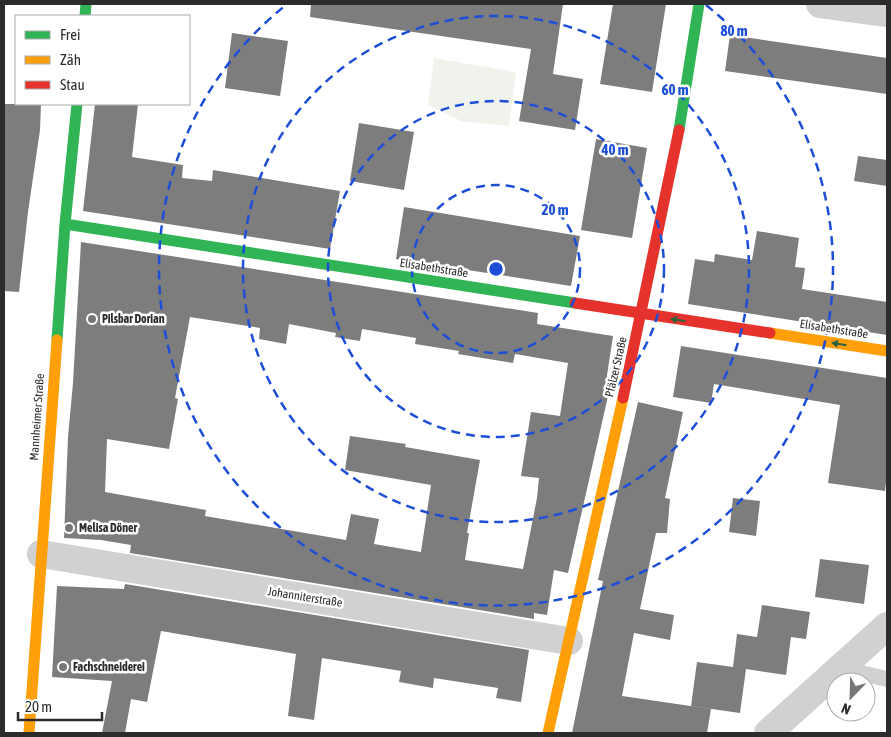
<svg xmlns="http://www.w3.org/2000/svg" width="891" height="737" font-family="'Asap Condensed',sans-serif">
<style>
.green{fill:#eff3eb}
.building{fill:#7d7d7d;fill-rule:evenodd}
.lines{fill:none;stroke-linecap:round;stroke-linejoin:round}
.lane{stroke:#d1d1d1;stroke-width:16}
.street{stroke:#d1d1d1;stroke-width:28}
.fast{stroke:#30b455;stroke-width:11}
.slow{stroke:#ff9f0a;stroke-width:11}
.jam{stroke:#e5322d;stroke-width:11}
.oneway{fill:#2e623c}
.ring{fill:none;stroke:#1d4ed8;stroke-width:2.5;stroke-dasharray:9 6}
.poi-dot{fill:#767676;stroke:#fff;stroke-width:2}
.labels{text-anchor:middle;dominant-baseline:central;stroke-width:5;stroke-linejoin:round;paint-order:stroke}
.street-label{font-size:12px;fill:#2c2c2c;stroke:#fff}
.poi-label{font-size:12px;font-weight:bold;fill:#2c2c2c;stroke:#fff;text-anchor:start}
.centre{fill:#1d4ed8;stroke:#fff;stroke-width:2.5}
.ring-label{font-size:15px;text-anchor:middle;font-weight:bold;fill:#1d4ed8;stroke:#fff;stroke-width:5;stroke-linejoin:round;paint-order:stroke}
</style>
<rect width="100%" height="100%" fill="#fff"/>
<path class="green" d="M434,58L516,72L509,126L461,121L428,105Z"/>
<path class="building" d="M311,4H563L553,74L583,79L575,130L519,121L531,49L310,17Z
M613,4H666L652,92L600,84Z
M232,33L288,41L280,96L225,88Z
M730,35L887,58V94L725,71Z
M4,104H41L40,130L28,212L19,292L4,291Z
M95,104H138L132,157L183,165L182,178L212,181L213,170L340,191L330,249L83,211Z
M359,123L414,132L404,190L350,181Z
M596,139L647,148L632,238L581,230Z
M858,156L887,160V186L854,181Z
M404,207L580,236L571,286L396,259Z
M757,231L799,238L795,267L805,268L802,289L887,302V335L688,304L695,259L714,262L715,254L752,260Z
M81,242L538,313L537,324L613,336L604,395L608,396L568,573L554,570L547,615L534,613V619L130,553L131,545L101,540L64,538L68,437L73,383ZM190,317L260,328L259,339L286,344L289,324L336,333L335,337L360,341L362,329L416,338L415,344L459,351L458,354L513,363L515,354L568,363L560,416L531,412L521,476L539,478L537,498L523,569L465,560L469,533H467L480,460L405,447L406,444L350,436L345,470L431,485L421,552L374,544L379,519L351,514L346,540L205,516L206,510L105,492L107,439L169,449L178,399L175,398Z
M681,346L887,378V475L885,491L828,483L840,405L714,384L711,403L673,397Z
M638,402L683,412L665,498L670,499L667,533H656L640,609L674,615L670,640L634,633L622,696L711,709L707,733H572L603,581L598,580Z
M733,498L760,501L756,536L729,532Z
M820,559L869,565L864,604L815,597Z
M125,584L529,650L521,702L496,698L498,688L434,678L433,688L399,682L401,671L322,658L314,720L288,716L296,654L161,631L147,702L131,699L125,733H102L112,681L52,677L57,586L124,589Z
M762,605L810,612L806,639L791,637L786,675L746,669L740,713L691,706L697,662L733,667L737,634L757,637Z"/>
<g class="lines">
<path class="lane" d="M839,668L887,679"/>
<path class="street" d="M820,4L887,13
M41,554L569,641
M768,733L887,626"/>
<path class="fast" d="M85,16L86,4
M679,130L699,4
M65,224L575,303
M57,340L65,224L77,104"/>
<path class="slow" d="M770,333L887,351
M29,733L57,340
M548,733L623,398"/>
<path class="jam" d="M575,303L770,333
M623,398L679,130"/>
</g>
<defs><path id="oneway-solid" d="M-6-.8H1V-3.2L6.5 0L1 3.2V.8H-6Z" transform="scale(1.25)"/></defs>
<g class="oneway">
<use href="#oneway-solid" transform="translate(678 320) rotate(-171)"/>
<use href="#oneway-solid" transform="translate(839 344) rotate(-171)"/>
</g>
<g class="ring">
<circle cx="496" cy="269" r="84"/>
<circle cx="496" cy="269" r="168"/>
<circle cx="496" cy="269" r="253"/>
<path d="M706 5A337 337 0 1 1 286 5"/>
</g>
<g class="poi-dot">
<circle cx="92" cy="319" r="5"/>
<circle cx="69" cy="528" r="5"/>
<circle cx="63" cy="667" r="5"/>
</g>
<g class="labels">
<g class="street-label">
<text transform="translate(434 268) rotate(9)">Elisabethstraße</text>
<text transform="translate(834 329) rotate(9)">Elisabethstraße</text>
<text transform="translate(616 367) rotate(-77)">Pfälzer Straße</text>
<text transform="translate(37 417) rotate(-86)">Mannheimer Straße</text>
<text transform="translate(305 597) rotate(9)">Johanniterstraße</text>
</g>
<g class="poi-label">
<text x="102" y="319">Pilsbar Dorian</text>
<text x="79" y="528">Melisa Döner</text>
<text x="73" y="667">Fachschneiderei</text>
</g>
</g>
<circle cx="496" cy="269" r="8" class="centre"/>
<g class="ring-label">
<text x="734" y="36">80 m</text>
<text x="675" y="95">60 m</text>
<text x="615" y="155">40 m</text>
<text x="555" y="215">20 m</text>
</g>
<rect width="891" height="737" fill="none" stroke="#2c2c2c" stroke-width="10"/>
<rect x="15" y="15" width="175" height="90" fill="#ffffff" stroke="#ababab"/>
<rect x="25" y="31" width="25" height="8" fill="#30b455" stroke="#ababab"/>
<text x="60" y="40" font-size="15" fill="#2c2c2c">Frei</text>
<rect x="25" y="56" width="25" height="8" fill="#ff9f0a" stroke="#ababab"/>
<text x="60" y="65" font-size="15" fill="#2c2c2c">Zäh</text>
<rect x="25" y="81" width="25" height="8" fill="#e5322d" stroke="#ababab"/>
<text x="60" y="90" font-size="15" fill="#2c2c2c">Stau</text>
<g transform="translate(851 697) rotate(203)"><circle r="24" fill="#ffffff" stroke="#ababab"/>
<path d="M0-4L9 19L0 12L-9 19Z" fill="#767676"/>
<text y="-8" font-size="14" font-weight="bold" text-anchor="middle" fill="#2c2c2c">N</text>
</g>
<path d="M18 712v8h84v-8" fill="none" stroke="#2c2c2c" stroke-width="2.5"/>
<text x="25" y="712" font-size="15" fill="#2c2c2c" stroke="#ffffff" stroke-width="4" paint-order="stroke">20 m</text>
</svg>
